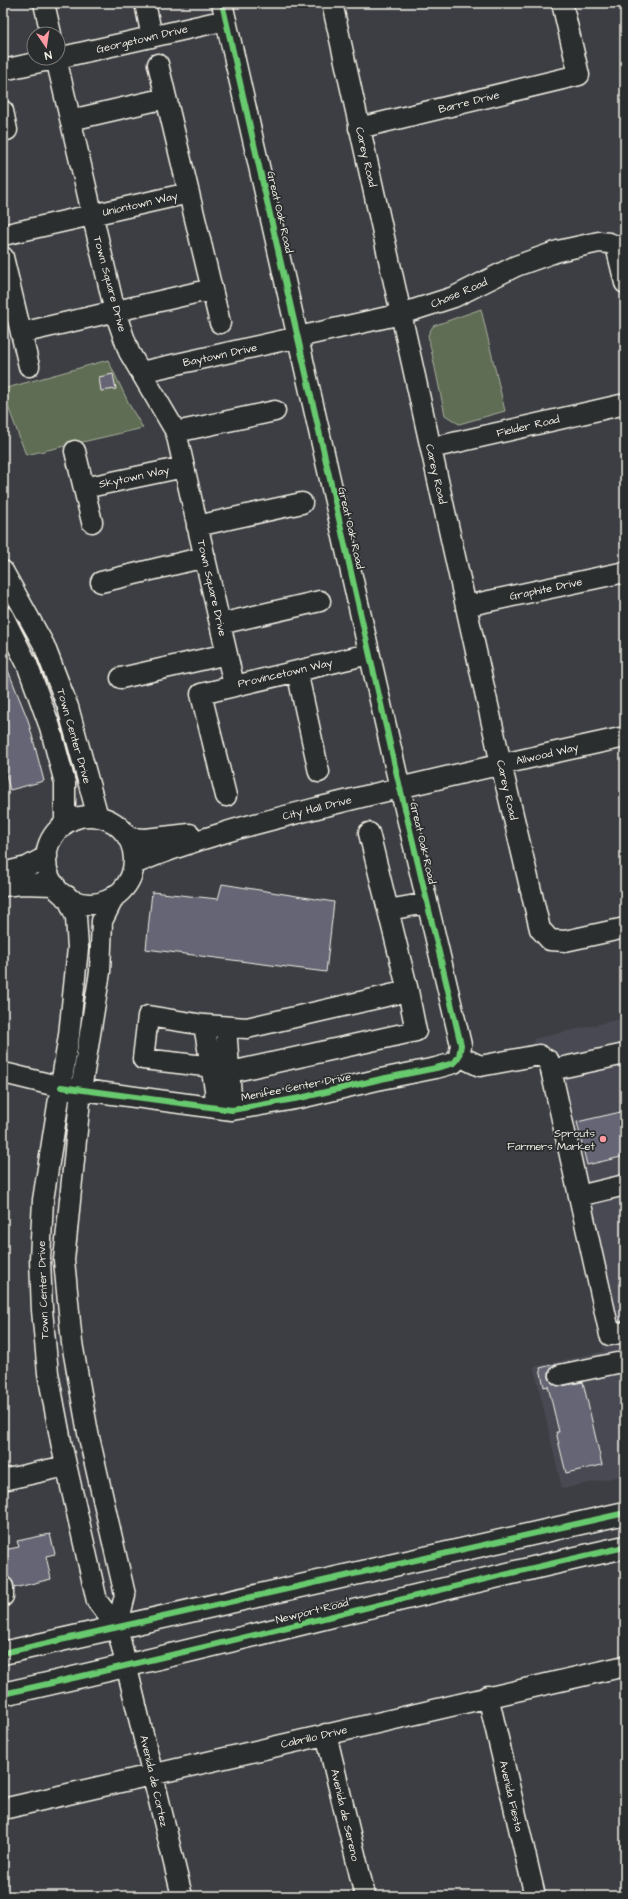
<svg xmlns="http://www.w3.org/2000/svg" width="628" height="1899" font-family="'Architects Daughter',sans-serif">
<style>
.built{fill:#484a52}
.green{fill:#5f6d54;stroke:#aaaf9e}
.building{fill:#656574;stroke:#f4f1e8}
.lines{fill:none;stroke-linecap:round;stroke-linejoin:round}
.minor-casing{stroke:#f4f1e8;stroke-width:23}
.major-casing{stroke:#f4f1e8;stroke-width:25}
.minor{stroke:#2a2d2e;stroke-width:20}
.major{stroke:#2a2d2e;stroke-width:22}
.cycleway-casing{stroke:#2a2d2e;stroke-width:8}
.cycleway{stroke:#67ca6e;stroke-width:6}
.poi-dot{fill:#ff9aa2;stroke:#2a2d2e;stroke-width:1.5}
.labels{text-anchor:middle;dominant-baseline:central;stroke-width:3.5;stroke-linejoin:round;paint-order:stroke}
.street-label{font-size:11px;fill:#f4f1e8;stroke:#2a2d2e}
.poi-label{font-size:11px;fill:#f4f1e8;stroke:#2a2d2e;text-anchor:end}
</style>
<rect width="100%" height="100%" fill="#3c3e43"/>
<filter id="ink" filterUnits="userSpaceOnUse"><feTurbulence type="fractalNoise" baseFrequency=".025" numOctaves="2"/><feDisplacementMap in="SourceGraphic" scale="8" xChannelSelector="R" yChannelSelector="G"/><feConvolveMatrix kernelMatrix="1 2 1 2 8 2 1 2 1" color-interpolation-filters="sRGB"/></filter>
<g filter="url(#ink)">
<path class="built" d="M625,1018V1475L562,1489L534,1367L604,1351L533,1039Z"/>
<path class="green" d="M481,309L505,411L459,424L445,415L428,335L433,326Z
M108,360L130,406L143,428L26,455L3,393V389Z"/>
<path class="building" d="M113,374L116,389L101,391L99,377Z
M3,658L28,720L44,781L10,790L3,763Z
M222,884L334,902L326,972L146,949L152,892L218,899Z
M625,1111V1156L587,1165L577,1122Z
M556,1364L549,1372V1378L552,1383L561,1386L583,1382L602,1465L566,1473L556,1432H559L548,1386L544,1387L540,1368Z
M50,1534L55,1554L46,1556L51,1579L14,1588L13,1582L8,1577L3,1550L19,1547L17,1541Z"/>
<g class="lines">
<defs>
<path id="minor" d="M44,3L51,34
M145,3L152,37
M222,3L397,775L461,1045L459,1056
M332,3L501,764L540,929L550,940L565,941L625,928
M56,58L115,312L129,352L176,432L234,685
M58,58L226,20
M158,64L220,323
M3,70L58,58
M3,111L7,130
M71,120L166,98
M359,128L579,75L562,3
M3,235L189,193
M3,257L29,366
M21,333L212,289
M141,372L401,314L454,297L516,266L558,251L599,242L609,243L616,246L625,283
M176,432L275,411
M431,448L625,404
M75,451L92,522
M84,488L184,467
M197,526L302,503
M3,571L44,645L68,707L98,817
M101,582L205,557
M466,606L625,572
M3,616L27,664L50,727L65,783V824
M220,624L320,601
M297,671L319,772
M121,678L227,654
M226,796L201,694L369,654
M46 860a44 44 0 1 1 88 0a44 44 0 1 1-88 0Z
M369,833L408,991L247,1028L204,1025L148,1016L143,1059L240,1070L416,1031L408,991
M128,838L145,839L190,834
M134,864C198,837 266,821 333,804C430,780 528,758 625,737
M3,873L27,867L47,856
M3,886L22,884L55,885
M115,895L102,921L100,972L81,1090L64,1260L72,1343L88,1433L125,1595L117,1627
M67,896L76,917L78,948L69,1035L43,1200L40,1259L42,1310L48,1373L62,1447L97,1601L117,1627L182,1896
M388,910L427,903
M204,1025L215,1089L216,1108
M226,1027L232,1110
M459,1056L480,1066L539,1055L549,1061L610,1335L625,1332
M551,1070L625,1054
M3,1075L8,1074L61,1087L232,1110L300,1098L381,1079L436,1068L454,1063L459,1056
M579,1196L625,1185
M560,1375L617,1363
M3,1480L66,1466
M3,1587V1596
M488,1696L535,1896
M326,1734L365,1896
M3,1809L625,1666"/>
<path id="major" d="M3,1653L625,1513
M3,1694C211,1648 417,1593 625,1547"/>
</defs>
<use href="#minor" class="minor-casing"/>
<use href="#major" class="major-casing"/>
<use href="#minor" class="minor"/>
<use href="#major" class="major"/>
<defs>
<path id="cycleway" d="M61,1087L232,1110L300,1098L381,1079L436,1068L454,1063L459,1056L461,1045L397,775L222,3
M3,1653L625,1513
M3,1694C211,1648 417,1593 625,1547"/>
</defs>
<use href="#cycleway" class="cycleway-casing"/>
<use href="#cycleway" class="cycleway"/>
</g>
</g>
<circle class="poi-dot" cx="603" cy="1139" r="4"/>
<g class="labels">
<g class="street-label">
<text transform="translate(142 39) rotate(-13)">Georgetown Drive</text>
<text transform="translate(469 102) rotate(-14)">Barre Drive</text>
<text transform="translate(366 157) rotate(77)">Carey Road</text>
<text transform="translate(140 204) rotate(-13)">Uniontown Way</text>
<text transform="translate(280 212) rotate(77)">Great Oak Road</text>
<text transform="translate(110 284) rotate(75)">Town Square Drive</text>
<text transform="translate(459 293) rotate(-23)">Chase Road</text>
<text transform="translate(220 355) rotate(-12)">Baytown Drive</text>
<text transform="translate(528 426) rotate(-13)">Fielder Road</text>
<text transform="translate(436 474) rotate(77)">Carey Road</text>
<text transform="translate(134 477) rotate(-12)">Skytown Way</text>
<text transform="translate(351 528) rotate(77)">Great Oak Road</text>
<text transform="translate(212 588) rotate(77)">Town Square Drive</text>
<text transform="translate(546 589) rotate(-12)">Graphite Drive</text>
<text transform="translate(285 673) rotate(-13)">Provincetown Way</text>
<text transform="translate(74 736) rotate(74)">Town Center Drive</text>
<text transform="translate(547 754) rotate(-13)">Allwood Way</text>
<text transform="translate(507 790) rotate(77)">Carey Road</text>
<text transform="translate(317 808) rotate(-14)">City Hall Drive</text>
<text transform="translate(423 843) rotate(77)">Great Oak Road</text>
<text transform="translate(296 1087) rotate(-11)">Menifee Center Drive</text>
<text transform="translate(43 1290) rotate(-92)">Town Center Drive</text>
<text transform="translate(312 1611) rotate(-14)">Newport Road</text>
<text transform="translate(314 1737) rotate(-13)">Cabrillo Drive</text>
<text transform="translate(154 1781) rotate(77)">Avenida de Cortez</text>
<text transform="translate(511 1796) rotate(77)">Avenida Fiesta</text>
<text transform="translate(345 1815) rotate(77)">Avenida de Sereno</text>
</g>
<g class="poi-label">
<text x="595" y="1133">Sprouts<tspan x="595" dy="13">Farmers Market</tspan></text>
</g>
</g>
<rect width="628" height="1899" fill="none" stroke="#2a2d2e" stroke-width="16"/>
<rect x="8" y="8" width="612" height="1883" fill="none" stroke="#f4f1e8" stroke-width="1.5" filter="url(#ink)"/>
<g transform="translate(46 46) rotate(167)"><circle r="19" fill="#2a2d2e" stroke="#7b7b78"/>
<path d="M0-3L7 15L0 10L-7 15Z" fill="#ff9aa2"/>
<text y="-6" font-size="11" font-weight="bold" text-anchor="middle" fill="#f4f1e8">N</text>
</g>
</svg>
